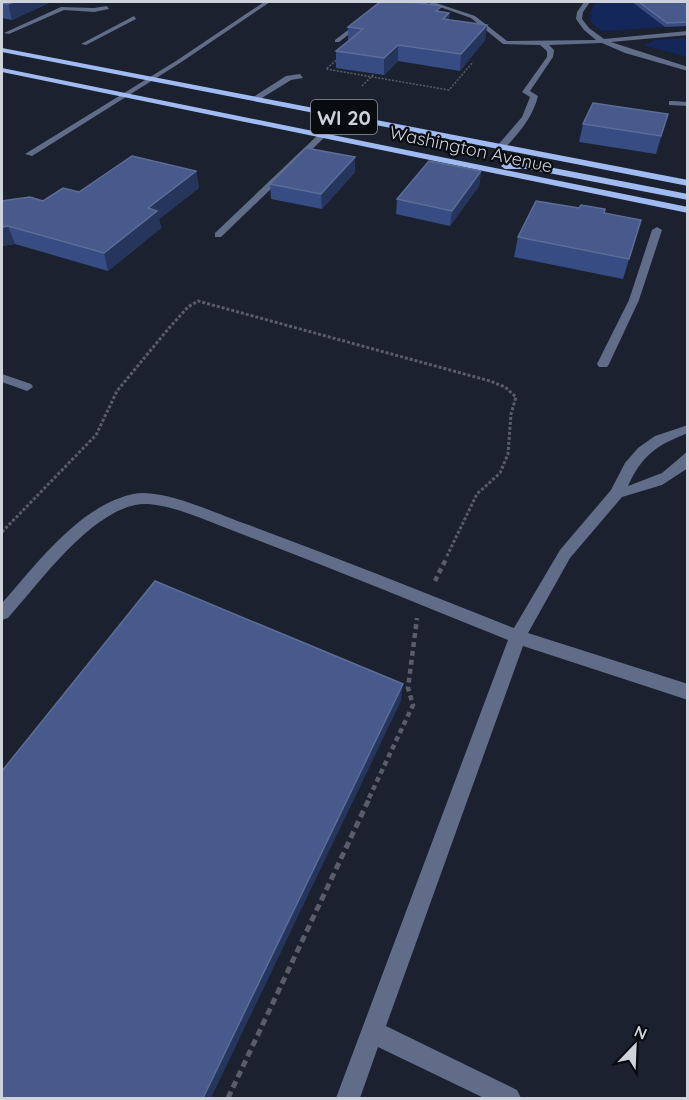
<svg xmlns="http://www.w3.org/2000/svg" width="689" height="1100" font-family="Quicksand,sans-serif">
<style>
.green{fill:#13275b}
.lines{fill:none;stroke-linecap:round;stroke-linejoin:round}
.path-far3{stroke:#585d69;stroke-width:1.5;stroke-dasharray:2 1.5;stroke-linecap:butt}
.path-far2{stroke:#585d69;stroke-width:3;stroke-dasharray:3 2;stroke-linecap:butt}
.path-far1{stroke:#585d69;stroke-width:4.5;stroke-dasharray:5 4;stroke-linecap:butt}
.path{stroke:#585d69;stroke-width:5;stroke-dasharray:7 4.5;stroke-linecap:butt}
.minor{fill:#616d88;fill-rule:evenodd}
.major{fill:#a0baf2;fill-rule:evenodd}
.wall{fill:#364c82}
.shaded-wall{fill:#25355c}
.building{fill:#475a8b;stroke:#5c6d98;stroke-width:1.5}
.labels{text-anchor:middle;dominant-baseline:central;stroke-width:4.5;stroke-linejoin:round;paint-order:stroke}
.far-street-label{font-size:18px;fill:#cdd2db;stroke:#080b10}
.shield{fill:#080b10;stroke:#92969e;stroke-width:1.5}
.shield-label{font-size:20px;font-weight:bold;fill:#cdd2db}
</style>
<rect width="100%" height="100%" fill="#1b212e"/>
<path class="green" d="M596,2H632L665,27L603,31C587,24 588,15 596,2Z
M687,38V57L644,45L655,40Z"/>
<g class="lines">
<path class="path-far3" d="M339,58L326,69L449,90L473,62
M362,86L374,74"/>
<path class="path-far2" d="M2,532L96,435L117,391L169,328L188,307L198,301L490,381L505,387L516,397L511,414L508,454L500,473L477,494L446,558"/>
<path class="path-far1" d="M435,581L447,557
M369,798L413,705L408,688L417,618"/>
<path class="path" d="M228,1098L370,797"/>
<path class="minor" d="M264,2H270L180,63L32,156L25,154L176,61Z
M426,2H433L475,16L507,41L596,40L584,30L576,19L577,12L584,2H590L583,12L582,19L589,28L604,39L688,31V35L611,42L688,67V71L625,53L602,43L549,45L554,50L553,57L530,91L538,96C533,117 519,133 504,149H498V145L522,117L530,97L522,92L547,57V51L540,45L503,44L471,18Z
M107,6L109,9L94,12L64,10L9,34L4,33L61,7L94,8Z
M134,16L136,19L86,45L81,44Z
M361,20L366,21L339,42H335V40Z
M300,74L303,78L291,80L257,101L250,99L286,76Z
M672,101L688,102V106L669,105V101Z
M320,133L327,135L221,237H215V233Z
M657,227L662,230L639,300L609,364L607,367H599L597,364L629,300L652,230Z
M2,374L31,384L33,387L27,391L2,382Z
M688,425V433C657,445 642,455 628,486L662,473L688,451V468L662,485L622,497L570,558L528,633L688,684V700L523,646L386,1026L517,1090L521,1098H484L378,1047L360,1098H336L508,640C419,604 329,567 239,533C212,523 162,499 135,505C88,515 39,583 8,618L2,620V603C37,564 79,506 133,494C163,488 217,514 246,524C336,557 425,593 514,628L560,550L611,490L625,463L638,448L655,436Z"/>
<path class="major" d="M2,48L688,180V186L2,52Z
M2,68L688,207V213L2,72Z
M528,163L688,194V200L528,169H505L501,166L505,163Z"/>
</g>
<path class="wall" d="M2,2H51L12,20L2,18Z
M632,2H687V26L665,27Z
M441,12L449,13V20L487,25L485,40L460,71L398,61L384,75L336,68V51L348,42V27Z
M668,114L656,154L579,142L583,124Z
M355,157V172L322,209L271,199L270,184Z
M196,171L199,188L159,219L161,228L108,271L15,244L2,246V201H43L79,192Z
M481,171L479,186L450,226L396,214L397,199Z
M604,213L641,220L623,279L514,257L518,237Z"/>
<path class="shaded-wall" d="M14,2H51L12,20L8,4Z
M449,13L448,28L443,19Z
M487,25L485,40L460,71L461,54Z
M398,45V61L384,75V58Z
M355,157V172L322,209L321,194Z
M196,171L199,188L159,219L161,228L108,271L104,253L148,208Z
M481,171L479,186L450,226L452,211Z
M8,226L15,244L2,246V227Z
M403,684L401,701L211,1098H203Z"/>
<path class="building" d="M2,2H14L8,4L2,3Z
M380,2H412L442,6L436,11L449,13L443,19L487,25L461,54L398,45L384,58L336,51L363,29L348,27Z
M639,2H687V22L667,23Z
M593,103L668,114L661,136L583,124Z
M306,148L355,157L321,194L270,184Z
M132,156L196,171L148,208L157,211L104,253L8,226L2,227V201L30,197L43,201L63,188L79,192Z
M429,161L481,171L452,211L397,199Z
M536,201L579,208L581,205L605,209L604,213L641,220L629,259L518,237Z
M155,581L403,684L203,1098H2V771Z"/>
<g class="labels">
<g class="far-street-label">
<text transform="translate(471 149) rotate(12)">Washington Avenue</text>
</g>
<rect class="shield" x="311" y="100" width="66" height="34" rx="4.5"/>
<g class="shield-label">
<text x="344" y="117">WI 20</text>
</g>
</g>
<rect width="689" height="1100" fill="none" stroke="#cdd2db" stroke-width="6"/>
<g transform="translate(635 1046) rotate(23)" stroke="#080b10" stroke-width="4.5" paint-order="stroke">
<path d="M0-4.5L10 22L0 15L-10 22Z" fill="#cdd2db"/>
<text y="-9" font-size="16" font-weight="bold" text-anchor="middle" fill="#cdd2db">N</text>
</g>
</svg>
